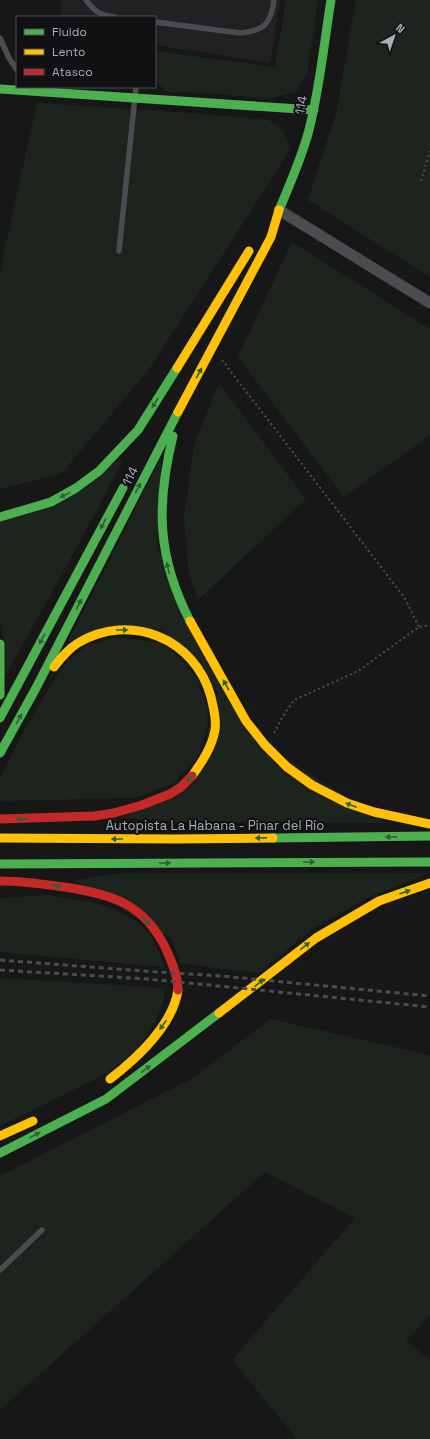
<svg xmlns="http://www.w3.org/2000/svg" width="430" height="1439" font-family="'Space Grotesk',sans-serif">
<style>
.built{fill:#212123}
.green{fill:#1d241e}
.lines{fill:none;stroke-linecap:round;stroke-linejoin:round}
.path{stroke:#4d4e52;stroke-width:2;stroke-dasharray:2 3;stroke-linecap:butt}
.lane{stroke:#4b4c50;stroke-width:5.5}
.street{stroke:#4b4c50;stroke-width:11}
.fast{stroke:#4caf50;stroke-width:9}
.slow{stroke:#ffc107;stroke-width:9}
.jam{stroke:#c62828;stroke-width:9}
.rail{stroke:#4b4c4f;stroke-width:3;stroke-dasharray:5 4;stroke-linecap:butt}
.oneway{fill:#2e6032}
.labels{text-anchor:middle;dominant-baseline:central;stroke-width:4;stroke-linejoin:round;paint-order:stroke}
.street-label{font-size:13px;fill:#a8adb8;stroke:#111113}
</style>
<rect width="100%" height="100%" fill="#171717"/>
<path class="built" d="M62,0H280L270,63L155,45V17H60Z"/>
<path class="green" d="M286,0H318L307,74L296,92L268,99L207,93L167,92L155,80V51L275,67Z
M356,0H430V277L308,200L337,110Z
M37,103L191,113L269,120L284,132L290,150L150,368L62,473L0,489V272Z
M292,242L430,329V435L344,497L238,357Z
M219,383L306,499L198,600L189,574L184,518L194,446Z
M161,457L158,550L249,735L387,823L188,822L121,818L196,781L218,692L161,629L68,642Z
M124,458L81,540L3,680L5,645L0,624V522Z
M115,637L161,643L180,658L196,678L208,708L207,730L196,759L174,783L136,798L0,801V778L23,732L65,663L86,646Z
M121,873H430L369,897L314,928L258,973L222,969L180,963L172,939L74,880Z
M49,895C85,901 124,904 149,934C156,943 160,957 165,967L0,952V898Z
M0,978L165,988L163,1004L155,1022L136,1051L104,1075L0,1126Z
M270,1019L430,1055V1315L406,1341L430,1360V1439H297L232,1360L355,1218L265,1172L0,1410V1176L193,1078Z"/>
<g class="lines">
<path class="path" d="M421,181L430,151
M222,360L404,597L419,627
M274,733L283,716L294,700L358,671L419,627L430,625"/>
<path class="lane" d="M86,0C95,12 100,15 115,17
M155,22L240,33C265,31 271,23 274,0
M0,38L9,58L17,70
M119,251L136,87
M0,1270L42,1230"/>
<path class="street" d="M279,210L430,303"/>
<path class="fast" d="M0,89L314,110
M279,210C290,184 302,157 309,130C320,87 324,43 331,0
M173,436C156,505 157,557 190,621
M0,517L51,502L76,488L99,471L138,430L177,368
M0,644V695
M0,718L123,488
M0,753L36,688L178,412
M273,838L430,836
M0,864L430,862
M0,1153L106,1099L219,1013"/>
<path class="slow" d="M177,368L249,251
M178,412L271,237L279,210
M190,621L246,721L265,745L287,767L312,785L347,803L374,812L430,824
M54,667C61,658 68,649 78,643C130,612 195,638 211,697C213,707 217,719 215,730C212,747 202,762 192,776
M0,838L175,839L273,838
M219,1013L316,938L379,901L430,883
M110,1079C136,1059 173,1025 178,990
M0,1136L33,1121"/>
<path class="jam" d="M0,819L94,816L114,813L142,805L170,794L181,787L192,776
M0,881C21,881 43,884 64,887C111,894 144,903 166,949C172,962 178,976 178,990"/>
<path class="rail" d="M0,960L143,971L221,976L430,996
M0,970L148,979L430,1007"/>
</g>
<defs><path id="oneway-solid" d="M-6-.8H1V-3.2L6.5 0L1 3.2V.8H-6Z"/></defs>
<g class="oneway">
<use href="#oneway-solid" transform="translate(199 373) rotate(-62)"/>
<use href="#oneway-solid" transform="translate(155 403) rotate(122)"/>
<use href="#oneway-solid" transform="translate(138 488) rotate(-63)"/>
<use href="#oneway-solid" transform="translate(65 495) rotate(154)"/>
<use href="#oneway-solid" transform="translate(103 524) rotate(118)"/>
<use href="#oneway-solid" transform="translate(168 568) rotate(-103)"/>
<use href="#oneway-solid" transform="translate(79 604) rotate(-63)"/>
<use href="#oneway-solid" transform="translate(122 630)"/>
<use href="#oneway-solid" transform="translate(42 639) rotate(118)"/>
<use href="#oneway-solid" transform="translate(226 685) rotate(-119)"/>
<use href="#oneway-solid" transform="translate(19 719) rotate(-61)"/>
<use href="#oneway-solid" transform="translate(191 777) rotate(130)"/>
<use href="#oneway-solid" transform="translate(351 805) rotate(-159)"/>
<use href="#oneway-solid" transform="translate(22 819) rotate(179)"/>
<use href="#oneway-solid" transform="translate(391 837) rotate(179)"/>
<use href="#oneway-solid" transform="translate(261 838) rotate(179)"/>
<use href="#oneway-solid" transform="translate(117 839) rotate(-180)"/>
<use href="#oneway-solid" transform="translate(309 862)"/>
<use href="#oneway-solid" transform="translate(165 863)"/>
<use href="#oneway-solid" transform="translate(56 886) rotate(8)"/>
<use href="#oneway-solid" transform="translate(405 892) rotate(-20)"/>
<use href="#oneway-solid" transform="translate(146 921) rotate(47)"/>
<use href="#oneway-solid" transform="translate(305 946) rotate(-38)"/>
<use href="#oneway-solid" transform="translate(259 983) rotate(-39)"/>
<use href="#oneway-solid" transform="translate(163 1025) rotate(125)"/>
<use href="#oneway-solid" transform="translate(146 1069) rotate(-37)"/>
<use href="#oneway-solid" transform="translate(35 1135) rotate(-27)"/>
</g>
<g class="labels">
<g class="street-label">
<text transform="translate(301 105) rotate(-80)">114</text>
<text transform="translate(130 476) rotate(-63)">114</text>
<text x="215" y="825">Autopista La Habana - Pinar del Río</text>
</g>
</g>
<rect x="16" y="16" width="140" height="72" fill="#111113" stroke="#4d4f55"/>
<rect x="24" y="29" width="20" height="6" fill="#4caf50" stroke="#4d4f55"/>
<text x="52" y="36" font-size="12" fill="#a8adb8">Fluido</text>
<rect x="24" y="49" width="20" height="6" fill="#ffc107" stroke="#4d4f55"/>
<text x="52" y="56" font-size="12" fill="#a8adb8">Lento</text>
<rect x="24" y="69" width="20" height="6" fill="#c62828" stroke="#4d4f55"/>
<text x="52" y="76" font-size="12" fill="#a8adb8">Atasco</text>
<g transform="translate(394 36) rotate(40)" stroke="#111113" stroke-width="3" paint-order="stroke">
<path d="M0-3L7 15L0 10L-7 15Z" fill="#a8adb8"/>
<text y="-6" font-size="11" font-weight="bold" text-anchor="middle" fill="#a8adb8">N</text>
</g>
</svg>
